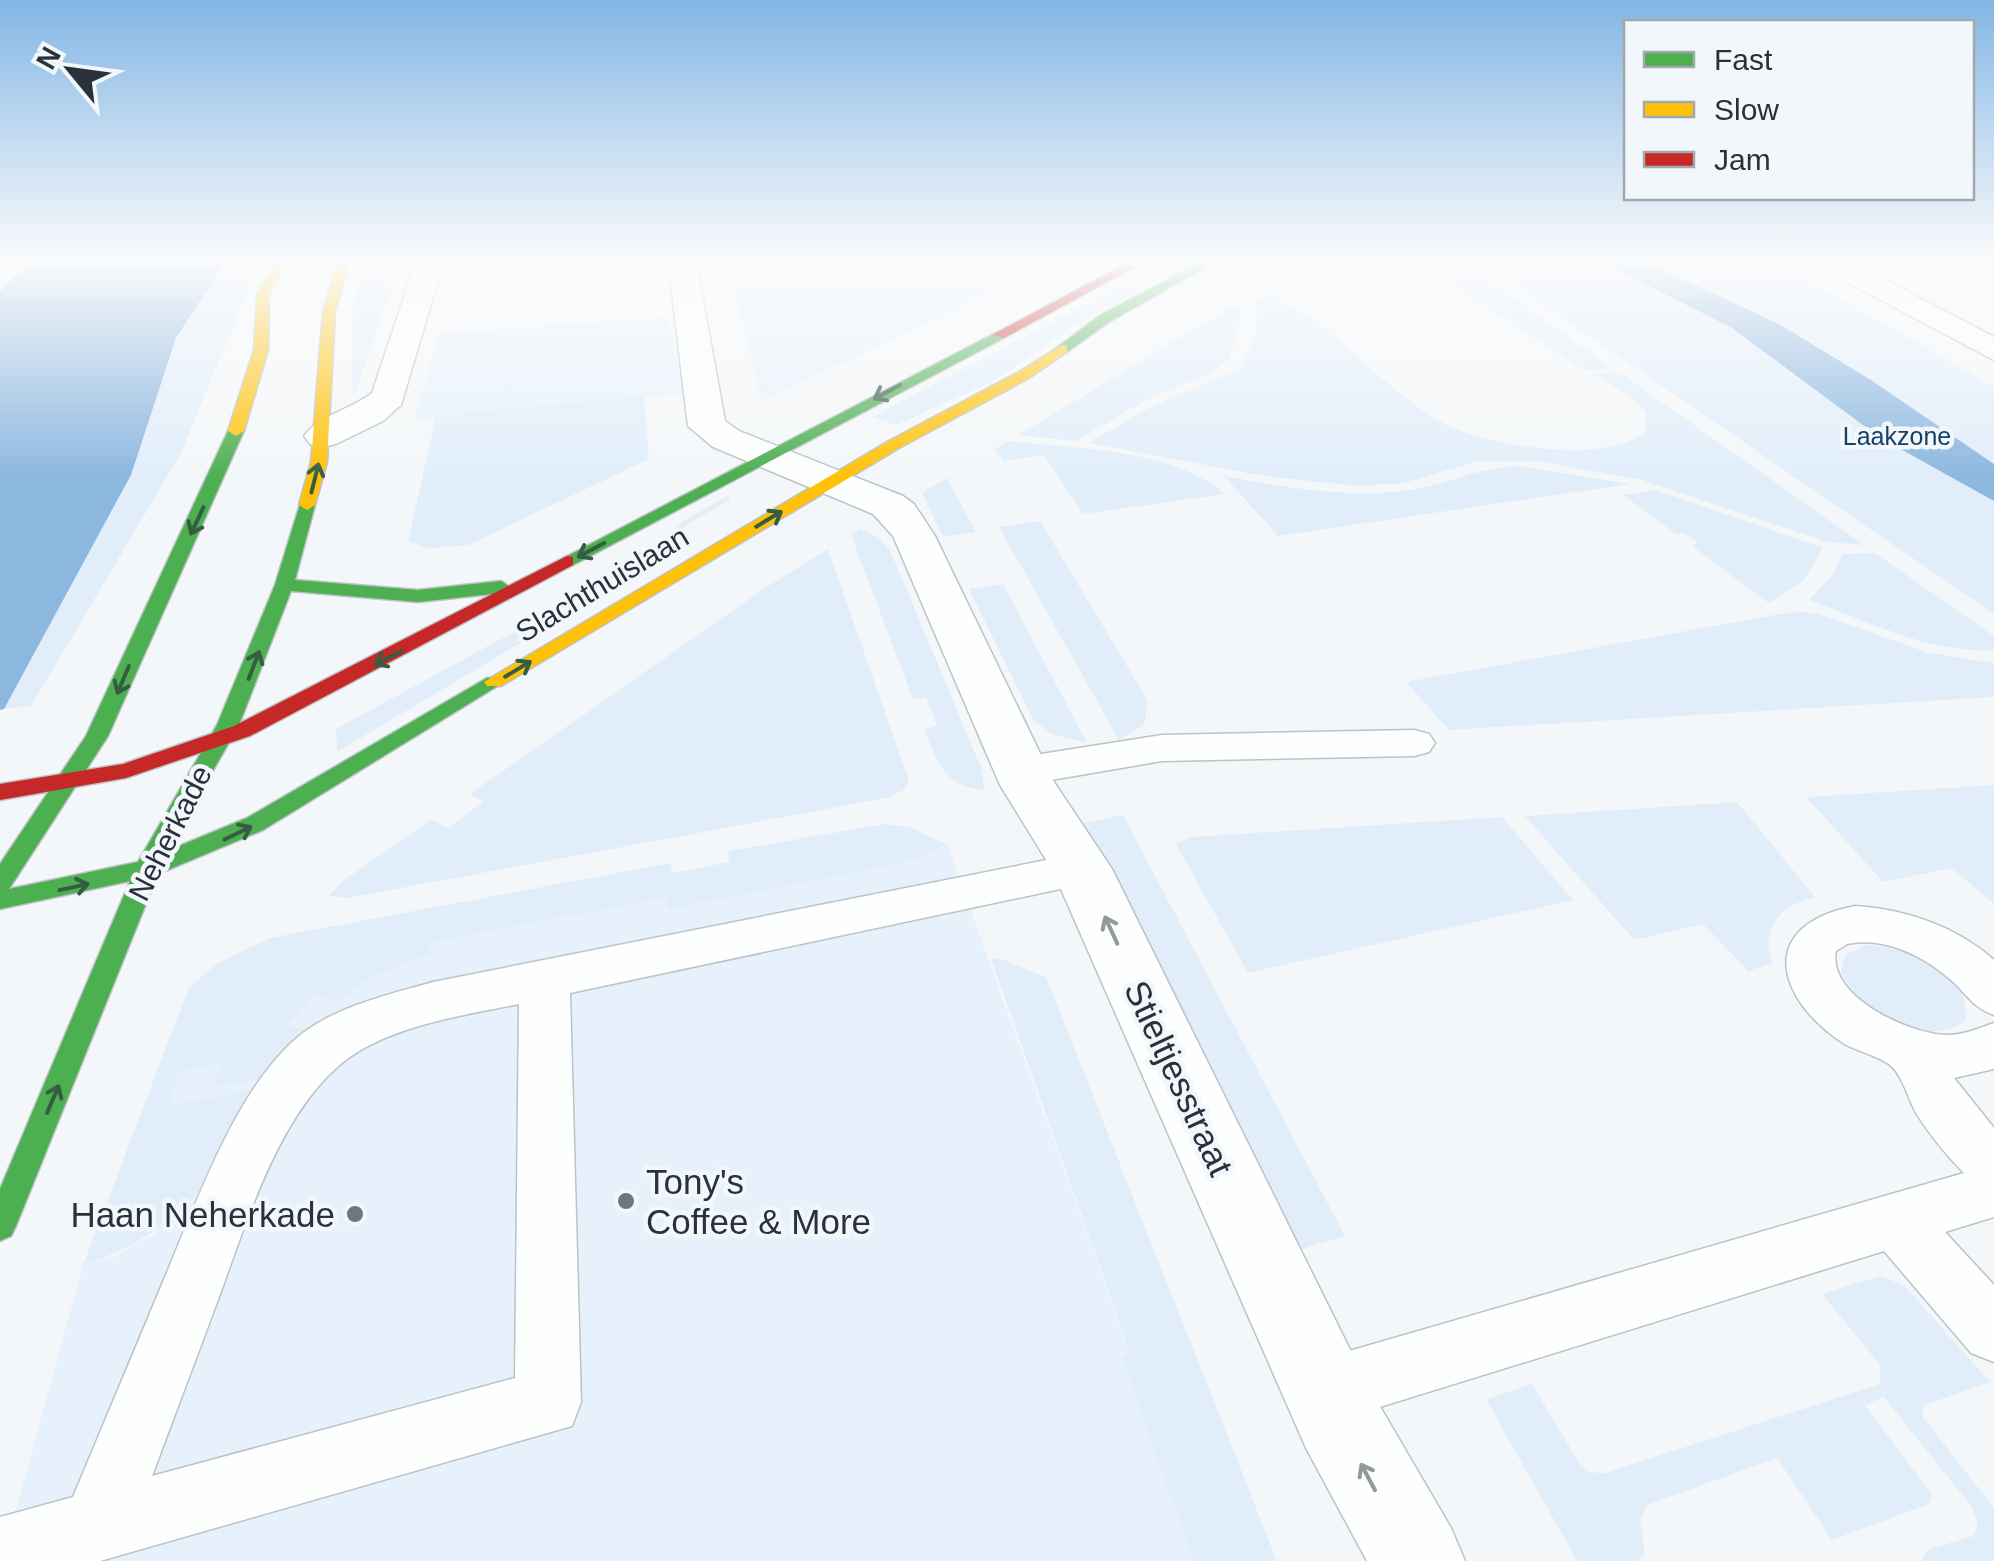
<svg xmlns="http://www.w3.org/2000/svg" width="1994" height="1561" font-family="Helvetica,sans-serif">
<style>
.built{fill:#e6f1fb}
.green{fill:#e1eefa}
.water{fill:#8cb7df}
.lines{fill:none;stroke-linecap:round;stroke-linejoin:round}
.lane-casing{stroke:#bcc2c6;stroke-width:3}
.street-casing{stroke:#bcc2c6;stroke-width:3}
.fast-casing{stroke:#bcc2c6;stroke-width:3}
.slow-casing{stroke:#bcc2c6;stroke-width:3}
.jam-casing{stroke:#bcc2c6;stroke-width:3}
.lane{fill:#fdfefe;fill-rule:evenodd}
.street{fill:#fdfefe;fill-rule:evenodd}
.fast{fill:#4caf50;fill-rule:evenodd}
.slow{fill:#ffc107;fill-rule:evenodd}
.jam{fill:#c62828;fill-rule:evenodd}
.oneway{stroke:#355d42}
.oneway2{stroke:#93989c}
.poi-dot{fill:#70767d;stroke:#f2f7fb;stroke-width:4}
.labels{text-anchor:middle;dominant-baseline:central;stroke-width:9;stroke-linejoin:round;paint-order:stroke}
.far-park-label{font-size:25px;fill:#154167;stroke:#f2f7fb}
.street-label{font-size:30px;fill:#29313a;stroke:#f2f7fb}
.near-street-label{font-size:35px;fill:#29313a;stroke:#f2f7fb}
.near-poi-label{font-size:35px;fill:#29313a;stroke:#f2f7fb;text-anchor:start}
</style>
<rect width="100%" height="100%" fill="#f4f7f9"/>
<path class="built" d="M727,261H1034L1032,272L762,401Z
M668,317L685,393L414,421L439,334Z
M947,844L1130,1353L1122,1357L1193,1561H2L83,1265L115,1256L156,1233L270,1086L169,1105L179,1070L221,1062L215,1087L308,1032L285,1026L314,994L338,1000L373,976L429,955L431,942L668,896L669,909L886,867L919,858Z"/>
<path class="green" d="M226,261H260L180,455L31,706L4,709L131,475L176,338Z
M366,261H401L356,391L352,393L353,305Z
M1169,261H1193L1077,323L997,379L896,425L872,417Z
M1414,261H1461L1612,368L1585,370Z
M1480,261H1774L1994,387V614Z
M1272,293L1297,313H1306C1346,345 1393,392 1436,419C1481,447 1609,466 1645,431L1646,412L1629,395L1592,374L1619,372L1864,545L1828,542L1642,480L1537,461H1479L1404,483L1358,486L1264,476L1089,443L1147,409L1241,368L1256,332L1258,310L1254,304Z
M1235,305L1242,310L1230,359L1213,372L1142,402L1076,441L1018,435Z
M644,396L649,459L468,545L429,548L408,542L436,416Z
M1007,441C1073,448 1175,449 1225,494L1083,514L1044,455L1003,461L995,449Z
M1517,466L1630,484L1278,536L1224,476C1282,487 1344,498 1403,491C1443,487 1476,467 1517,466Z
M947,478L976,532L943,537L922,493Z
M1656,490L1823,548L1803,581L1769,603L1692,546L1698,543L1684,533L1676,534L1623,495Z
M727,496L731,499L688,524L632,577L337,752L336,729L633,567L681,523Z
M1040,521L1148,701L1144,725L1119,740L999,527Z
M860,529L878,537L890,550L982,770L984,790C944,786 937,763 924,729L937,726L926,697L913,699L851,535Z
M828,549L909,781L904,790L886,798L347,898L329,896L344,880L432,819L448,828L483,802L470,794L765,588Z
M1875,553L1994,636V650C1930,654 1868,621 1809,600L1834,574L1842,554Z
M1003,584L1087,743L1051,734L1033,720L969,589Z
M1797,611L1819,614L1926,652L1994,663V697L1449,730L1406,682Z
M1994,785V904L1952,868L1883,882L1806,797Z
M1737,802L1815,897C1780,906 1760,926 1772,964L1748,971L1703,924L1634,940L1525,816Z
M1123,815L1345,1236L1291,1252L1083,823Z
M1502,817L1573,900L1248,973L1176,844L1191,837Z
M885,824L909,827L947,844L919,858L886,867L668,909L667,897L432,942L429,955L373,976L338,1001L314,995L286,1025L309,1032L279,1075L214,1087L221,1063L179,1071L169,1105L272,1086C215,1171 187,1232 83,1265L189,987L217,964L270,938L670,863L672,873L729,862L728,851Z
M1865,945C1908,948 1974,968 1965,1022C1916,1048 1866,1017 1841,973L1845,955Z
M999,958L1046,977L1277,1561H1193L1122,1357L1130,1352L991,959Z
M1880,1276L1904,1285L1990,1382L1925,1405L1922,1416L1994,1508V1561H1922L1927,1550L1973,1536L1978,1526L1972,1507L1884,1397L1865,1405L1932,1495L1929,1504L1832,1540L1777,1458L1647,1505L1640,1520L1645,1553L1637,1561H1577L1486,1399L1532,1384L1580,1464L1588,1472L1605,1473L1880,1384V1365L1822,1294Z"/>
<path class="water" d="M30,261H226L176,338L131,475L4,709L0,710V291Z
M1600,261H1644L1779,324L1871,380L1994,464V501L1879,437L1732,328Z"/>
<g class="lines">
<defs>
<path id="lane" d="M1414,730L1429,734L1435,743L1429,752L1414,756L1162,761L1022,785L1007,781L1001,771L1007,761L1022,757L1162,735Z
M1082,853L1098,857L1105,869L1098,881L570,993L581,1402L572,1426L100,1561H0V1517L73,1497C105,1420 138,1343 170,1265C199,1196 234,1099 288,1046C326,1008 384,996 433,982ZM519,1004L515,1378L152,1476C173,1419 195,1362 216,1305C246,1225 282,1097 359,1051C407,1023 465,1015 519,1004Z
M1855,906C1905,909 1956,926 1994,960V1015C1973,1008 1967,994 1951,980C1924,956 1884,936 1847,944L1836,951C1827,997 1911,1035 1948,1035C1964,1035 1979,1028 1994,1023V1069L1954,1078L1994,1128V1217L1945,1232L1994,1285V1362L1971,1353L1884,1251L1325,1424L1302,1414L1292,1391L1302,1368L1325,1358L1964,1173C1946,1155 1930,1135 1916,1113C1909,1100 1902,1075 1891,1066C1882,1057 1856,1051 1843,1043C1775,998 1756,925 1855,906Z"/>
<path id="street" d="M416,261H444L401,405L383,421L336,444L323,447L310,444L304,436C318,416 352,409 372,393Z
M668,261H696L725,421L739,431L903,496L914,504L935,536L1054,782L1112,869L1368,1386L1451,1528L1465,1561H1367L1306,1448L1053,871L1000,785L893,536L873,514L713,447L688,426Z
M1814,261H1849L1994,337V360L1818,267Z"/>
<path id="fast" d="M1203,261H1217L1109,322L1067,352L1055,349L1099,316Z
M999,331L1004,332V338L573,565H561L558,561Z
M236,426L244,431L108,736L9,889L138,862L217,725L275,585L301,501L307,500L315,505L295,580L418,590L501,581L510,587L501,593L418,602L291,591L239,725L167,851L247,818L487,678H501L504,682L263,830L158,874L16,1226L11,1236L0,1241V1189L130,881L0,909V864L86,736L228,431Z"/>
<path id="slow" d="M276,261H288L269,294L268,350L244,431L236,436L228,431L254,350L257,294Z
M338,261H350L335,312L327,462L315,505L307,510L299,505L311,462L323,312Z
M1062,345L1067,346V352L1029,378L899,448L501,686H487L484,682L887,442L1019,372Z"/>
<path id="jam" d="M1125,264L1135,267L1004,338L992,335Z
M567,556L573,557V565L250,736L126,778L0,800V784L123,764L234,726Z"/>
</defs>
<use href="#lane" class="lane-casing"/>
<use href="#street" class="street-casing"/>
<use href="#fast" class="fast-casing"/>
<use href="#slow" class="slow-casing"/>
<use href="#jam" class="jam-casing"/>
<use href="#lane" class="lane"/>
<use href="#street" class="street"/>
<use href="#fast" class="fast"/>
<use href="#slow" class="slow"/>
<use href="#jam" class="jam"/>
</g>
<defs><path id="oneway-shaft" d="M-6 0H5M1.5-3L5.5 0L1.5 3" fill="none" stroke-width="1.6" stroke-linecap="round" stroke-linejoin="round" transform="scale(2.5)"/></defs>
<g class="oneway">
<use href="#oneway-shaft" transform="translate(887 392) rotate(152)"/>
<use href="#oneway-shaft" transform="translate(315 478) rotate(-76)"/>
<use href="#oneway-shaft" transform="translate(769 519) rotate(-31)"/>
<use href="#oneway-shaft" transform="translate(197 521) rotate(115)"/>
<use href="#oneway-shaft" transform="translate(591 550) rotate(152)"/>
<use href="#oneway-shaft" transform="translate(388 658) rotate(153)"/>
<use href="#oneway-shaft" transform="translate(254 665) rotate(-69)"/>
<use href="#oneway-shaft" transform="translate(518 669) rotate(-31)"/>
<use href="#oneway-shaft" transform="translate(123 680) rotate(113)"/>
<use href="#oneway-shaft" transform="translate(238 833) rotate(-26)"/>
<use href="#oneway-shaft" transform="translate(74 887) rotate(-12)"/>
<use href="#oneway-shaft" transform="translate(53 1099) rotate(-67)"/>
</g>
<g class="oneway2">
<use href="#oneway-shaft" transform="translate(1111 930) rotate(-115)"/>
<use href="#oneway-shaft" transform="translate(1368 1477) rotate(-118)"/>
</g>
<linearGradient id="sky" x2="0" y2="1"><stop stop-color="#83b5e4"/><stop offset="0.54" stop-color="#fafbfc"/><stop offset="1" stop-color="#fafbfc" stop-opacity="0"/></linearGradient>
<rect width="1994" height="479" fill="url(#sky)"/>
<g class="poi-dot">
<circle cx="626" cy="1201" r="10"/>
<circle cx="355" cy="1214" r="10"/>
</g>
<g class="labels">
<g class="far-park-label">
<text x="1897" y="436">Laakzone</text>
</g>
<g class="street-label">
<text transform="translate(602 584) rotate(-31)">Slachthuislaan</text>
<text transform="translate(170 833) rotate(-63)">Neherkade</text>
</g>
<g class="near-street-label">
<text transform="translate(1179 1078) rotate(65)">Stieltjesstraat</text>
</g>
<g class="near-poi-label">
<text x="646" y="1181">Tony's<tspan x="646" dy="40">Coffee &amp; More</tspan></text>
<text x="335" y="1214" text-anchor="end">Haan Neherkade</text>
</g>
</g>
<rect x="1624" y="20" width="350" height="180" fill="#f2f7fb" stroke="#a2a8ae" stroke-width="2.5"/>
<rect x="1644" y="52" width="50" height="15" fill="#4caf50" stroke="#a2a8ae" stroke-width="2.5"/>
<text x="1714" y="70" font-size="30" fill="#29313a">Fast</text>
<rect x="1644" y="102" width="50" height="15" fill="#ffc107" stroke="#a2a8ae" stroke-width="2.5"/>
<text x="1714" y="120" font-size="30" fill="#29313a">Slow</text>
<rect x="1644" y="152" width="50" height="15" fill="#c62828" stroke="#a2a8ae" stroke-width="2.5"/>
<text x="1714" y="170" font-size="30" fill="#29313a">Jam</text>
<g transform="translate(70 70) rotate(299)" stroke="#f2f7fb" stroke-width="8" paint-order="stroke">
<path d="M0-8L18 38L0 25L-18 38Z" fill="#29313a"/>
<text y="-15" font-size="28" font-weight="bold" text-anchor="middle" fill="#29313a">N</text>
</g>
</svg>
